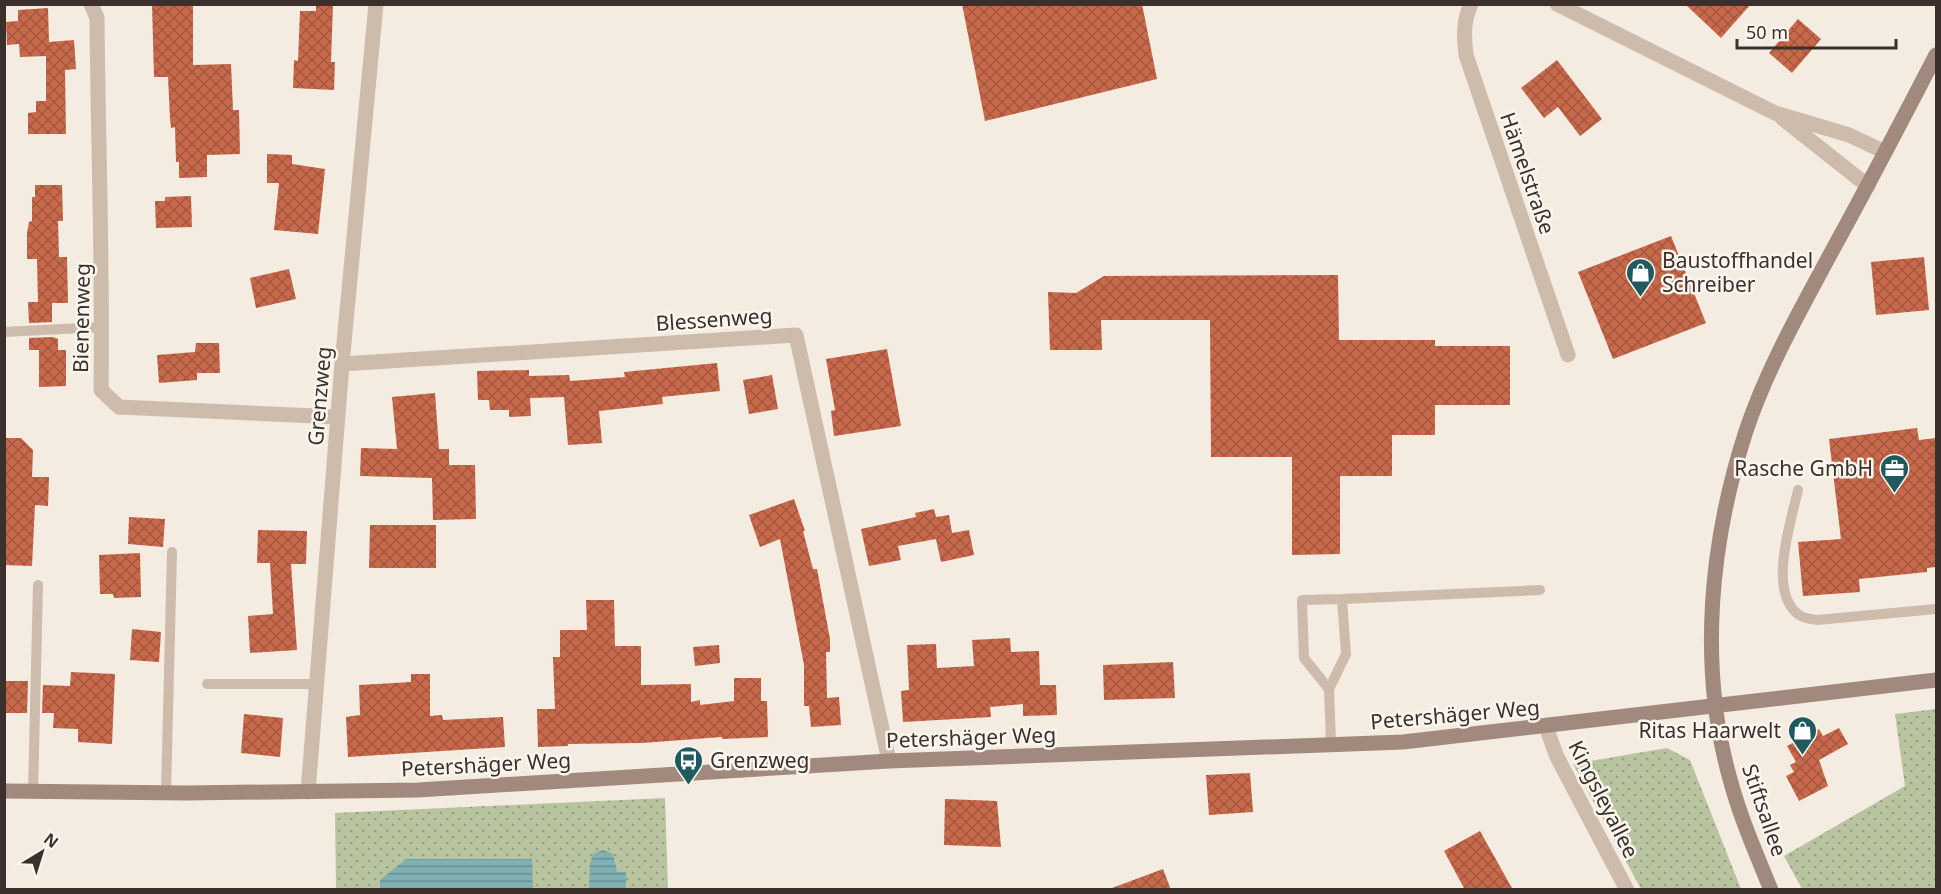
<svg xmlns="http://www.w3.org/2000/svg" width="1941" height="894" font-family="'Noto Sans',sans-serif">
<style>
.grass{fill:url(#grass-dots)}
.water{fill:url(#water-rules)}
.building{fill:url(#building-cross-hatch)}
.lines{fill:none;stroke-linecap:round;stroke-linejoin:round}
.lane{stroke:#cdbbac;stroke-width:10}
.street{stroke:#cdbbac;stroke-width:15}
.secondary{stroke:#a18a7d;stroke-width:15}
.labels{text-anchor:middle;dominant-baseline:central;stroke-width:5;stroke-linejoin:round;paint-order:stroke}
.street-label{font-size:21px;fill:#3b302b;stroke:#fbf5ee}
.poi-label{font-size:21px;fill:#3b302b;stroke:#fbf5ee;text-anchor:start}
</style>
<defs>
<pattern id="grass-dots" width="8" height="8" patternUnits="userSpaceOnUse" patternTransform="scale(1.5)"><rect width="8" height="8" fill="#b8c4a0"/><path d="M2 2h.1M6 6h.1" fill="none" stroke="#97a083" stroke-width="1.8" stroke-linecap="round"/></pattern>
<pattern id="water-rules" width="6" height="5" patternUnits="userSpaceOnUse" patternTransform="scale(1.5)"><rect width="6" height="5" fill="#7fb0b2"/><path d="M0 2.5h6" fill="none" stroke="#699091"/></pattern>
<pattern id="building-cross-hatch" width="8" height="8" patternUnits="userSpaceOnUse" patternTransform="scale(1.5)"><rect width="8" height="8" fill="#c8694b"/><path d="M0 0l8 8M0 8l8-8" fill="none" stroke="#a4573f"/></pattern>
</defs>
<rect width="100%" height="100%" fill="#f4ebe1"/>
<path class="grass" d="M1936,709V889H1802L1784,856L1905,786L1895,714Z
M1667,748L1690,760L1741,889H1641L1573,764Z
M665,798L668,889H336L335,813Z"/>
<path class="water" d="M603,850L613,854L617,872H626V889H589L590,863L593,854Z
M406,859H532L533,889H380V880Z"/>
<path class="building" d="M152,4H193V65L231,64L233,110H239L240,154L207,155V177L179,178V162H176L175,127L171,128L170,118L168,77H154Z
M316,4H333L331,62H335L334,90L293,88L294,60L298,61L300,11H316Z
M962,4H1142L1157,79L985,121Z
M1685,4H1751L1721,38Z
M48,8L49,42L74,40L76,69L65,70L66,134H28V113L36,112V101H46V56L20,57L19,44L7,45L6,22L18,21V10Z
M1798,19L1821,39L1792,73L1769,53Z
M1557,60L1602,119L1580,136L1558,107L1544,118L1521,88Z
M267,154L292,155V164L325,169L318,234L274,230L279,183H267Z
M35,185H62L63,221H58L59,257H67L68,303H52V322L29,323L28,302H38L37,259H27V233L29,222L32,221V197H35Z
M191,196L192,227L156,228L155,201H165V197Z
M1671,236L1706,323L1613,359L1578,272Z
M1924,257L1929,310L1876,315L1871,262Z
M289,269L296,299L256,308L250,278Z
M1338,275L1339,340H1435V346H1510V405H1435V435H1392V476H1340V554L1292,555V457H1211L1210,320H1101L1102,350H1050L1048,292L1076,293L1104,276Z
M53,337L58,339V350H66V386L39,387V350H29V338Z
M196,343H219L220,373H197V380L159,383L157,355L195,352Z
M887,349L901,426L834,436L831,411L835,410L826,359Z
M717,363L720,391L662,397L663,404L599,411L602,443L568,445L564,397L530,398L531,416L509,417V410H490L489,400H478L477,371L529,370V376L569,375L570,381L625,377L624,372Z
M772,375L778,409L749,414L743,380Z
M435,393L439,449H449V465H475L476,519L433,520L432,478L360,476L361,448L397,449L392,397Z
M1917,428L1919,440L1936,438V567L1927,568V572L1859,579L1860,592L1803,596L1798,542L1841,539L1829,439Z
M4,438H21L33,450L32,477H49L48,506L35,505L32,566L4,565Z
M794,499L805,531H803L813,569H817L830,639V652H826L827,698L839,697L841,725L811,727L809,706H804V665L780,539L760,547L749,515Z
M934,509L936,517L949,515L952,533L969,530L974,555L941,562L936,539L898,546L901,560L869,566L861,529L916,517L915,513Z
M129,517L165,519L163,547L128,544Z
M370,525H436V568H369Z
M258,530L307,531L306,564H291L297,650L250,653L248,616L273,614L270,563H257Z
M140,553L141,597L114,598L113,594H100L99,555Z
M586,600H614L615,646H641V685L691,684V702L700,700V705L734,701V678H761V701H767L768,737L722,739V737L642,743L568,744V746L538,747L537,709H555L553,657H560V630H587Z
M132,629L161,632L159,662L130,660Z
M1010,638L1011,652L1039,651L1040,685H1056L1057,715L1023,716V704L990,707L991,717L903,722L901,691L909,690L907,645L936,644L937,668L974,666L972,640Z
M719,645L720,663L695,666L693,647Z
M1173,662L1175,698L1104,700L1103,665Z
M71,672L115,674L112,744L78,742V729L53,728L54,713H42L43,685L70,686Z
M411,674H430V716L442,715L443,720L503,717L505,747L348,757L346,717L360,715L359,685L411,682Z
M4,681H28L27,713H4Z
M244,714L283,718L280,757L241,753Z
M1839,728L1848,744L1819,760L1828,786L1799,801L1786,776L1794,772L1790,765L1796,762L1787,746L1819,729L1823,736Z
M1250,773L1253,812L1209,815L1206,775Z
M945,799L997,801L1001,847L944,845Z
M1480,831L1513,890H1465L1444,851Z
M1163,869L1171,890H1113L1112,888Z"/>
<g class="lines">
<path class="lane" d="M4,332L102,327
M1798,490C1791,522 1767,592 1799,615C1803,618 1811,619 1817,620L1936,609
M1342,599L1540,590
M207,684H317
M1329,689L1304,658L1302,600L1342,599L1346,654L1329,689L1331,744
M33,792L38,585
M166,793L172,552"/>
<path class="street" d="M91,4L97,18C98,142 103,266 101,390L119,407L338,417
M1471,4C1463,21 1464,37 1466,55L1568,355
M1557,4L1775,113L1849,135L1885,152
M1782,118L1868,186
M342,364L796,335L889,761
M1546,727L1557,757L1627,890
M308,792L342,364L376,4"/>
<path class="secondary" d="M4,791L187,793L418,790L889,761L1403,742L1936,680
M1771,890C1756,853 1740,817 1730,779C1698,666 1710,542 1746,431C1767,368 1801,309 1832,251C1868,186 1902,120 1936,55"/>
</g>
<defs>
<symbol id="shop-pin" viewBox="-11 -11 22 30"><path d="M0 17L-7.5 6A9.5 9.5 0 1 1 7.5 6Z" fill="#1f5a5e" stroke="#fbf5ee"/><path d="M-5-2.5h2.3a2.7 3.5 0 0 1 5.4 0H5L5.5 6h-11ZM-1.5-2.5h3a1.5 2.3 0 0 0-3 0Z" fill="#fff"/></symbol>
<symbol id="office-pin" viewBox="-11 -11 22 30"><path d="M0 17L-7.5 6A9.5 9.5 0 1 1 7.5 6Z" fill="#1f5a5e" stroke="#fbf5ee"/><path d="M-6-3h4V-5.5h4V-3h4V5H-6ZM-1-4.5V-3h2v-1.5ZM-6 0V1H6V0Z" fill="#fff"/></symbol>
<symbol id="bus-pin" viewBox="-11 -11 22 30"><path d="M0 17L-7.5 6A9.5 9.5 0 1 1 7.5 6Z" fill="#1f5a5e" stroke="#fbf5ee"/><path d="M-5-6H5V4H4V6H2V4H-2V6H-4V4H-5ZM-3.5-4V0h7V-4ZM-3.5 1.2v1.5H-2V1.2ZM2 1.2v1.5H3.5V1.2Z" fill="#fff"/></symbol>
</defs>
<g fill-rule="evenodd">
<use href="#shop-pin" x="1624" y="256" width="33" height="45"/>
<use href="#office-pin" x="1878" y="452" width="33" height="45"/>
<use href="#shop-pin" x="1786" y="714" width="33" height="45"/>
<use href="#bus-pin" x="672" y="744" width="33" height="45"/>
</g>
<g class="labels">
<g class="street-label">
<text transform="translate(1528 173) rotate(71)">Hämelstraße</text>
<text transform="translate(81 318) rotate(-89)">Bienenweg</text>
<text transform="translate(714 319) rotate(-4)">Blessenweg</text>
<text transform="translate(319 396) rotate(-85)">Grenzweg</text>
<text transform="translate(1455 714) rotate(-5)">Petershäger Weg</text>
<text transform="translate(971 737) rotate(-2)">Petershäger Weg</text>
<text transform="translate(486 764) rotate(-3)">Petershäger Weg</text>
<text transform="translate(1604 799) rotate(63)">Kingsleyallee</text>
<text transform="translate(1765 810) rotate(71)">Stiftsallee</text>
</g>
<g class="poi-label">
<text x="1662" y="260">Baustoffhandel<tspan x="1662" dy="24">Schreiber</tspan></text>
<text x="1873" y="468" text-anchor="end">Rasche GmbH</text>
<text x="1781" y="730" text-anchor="end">Ritas Haarwelt</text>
<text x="710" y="760">Grenzweg</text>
</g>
</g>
<rect width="1941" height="894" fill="none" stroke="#3b302b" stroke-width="12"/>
<g transform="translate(42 852) rotate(38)" stroke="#fbf5ee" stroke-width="4.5" paint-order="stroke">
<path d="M0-4.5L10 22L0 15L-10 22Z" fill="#3b302b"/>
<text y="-9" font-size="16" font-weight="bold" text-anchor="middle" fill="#3b302b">N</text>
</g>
<path d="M1737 39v9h159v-9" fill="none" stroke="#3b302b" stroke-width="3"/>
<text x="1746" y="39" font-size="18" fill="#3b302b" stroke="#fbf5ee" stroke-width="4.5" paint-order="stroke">50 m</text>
</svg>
